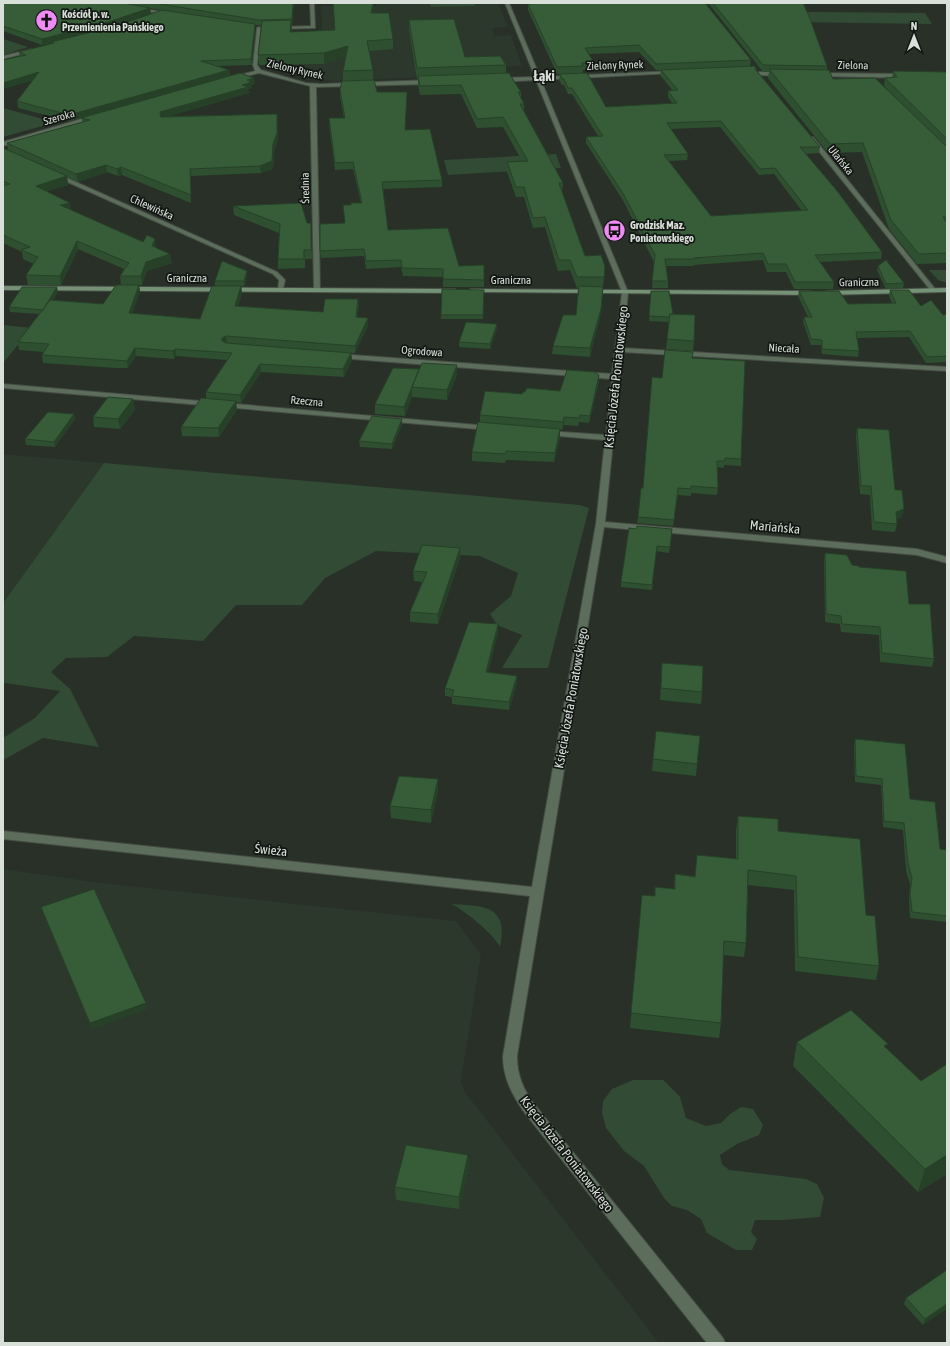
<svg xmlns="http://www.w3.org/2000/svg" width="950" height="1346" font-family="'Asap Condensed',sans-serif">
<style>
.built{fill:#2b382b}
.green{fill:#324b34}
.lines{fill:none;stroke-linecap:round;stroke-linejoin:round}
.street-casing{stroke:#444c44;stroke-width:2}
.secondary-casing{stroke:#444c44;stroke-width:2}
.street{fill:#5c6d5c;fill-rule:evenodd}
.secondary{fill:#759176;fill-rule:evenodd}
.wall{fill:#2e5030;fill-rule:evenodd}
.shaded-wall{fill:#264127}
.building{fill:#365d38;stroke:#264127;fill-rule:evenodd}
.labels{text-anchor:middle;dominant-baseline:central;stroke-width:3.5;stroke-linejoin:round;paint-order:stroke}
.far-poi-label{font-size:11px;font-weight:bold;fill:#d9dfd9;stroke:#131714;text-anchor:start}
.far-street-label{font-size:11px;fill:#d9dfd9;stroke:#131714}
.street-label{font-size:13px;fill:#d9dfd9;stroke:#131714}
.far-district-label{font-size:14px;font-weight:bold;fill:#d9dfd9;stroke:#131714}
</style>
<rect width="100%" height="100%" fill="#283028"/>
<path class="built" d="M377,3H498L508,27L492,28L495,36L511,35L522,66L427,69L429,77L334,81L310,79L270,68L271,34L322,31L321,6H376Z
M3,454L104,463L3,603Z
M3,869L101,883L456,921L481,955L461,1081L465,1092L659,1343H3Z"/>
<path class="green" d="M430,3H474L475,6L431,7Z
M721,11L925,13L932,24L789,22Z
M3,39L28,47L3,55Z
M3,108L50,121L53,123L3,137Z
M556,154L561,168L448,175L444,160Z
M929,270H947V283L938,280Z
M3,325L32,328L3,363Z
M104,463L580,505L589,508L548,668H502L522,635L497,625L490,614L511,596L518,573L480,556L376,551L325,578L302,605H236L203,641L134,636L107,657L66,658L51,672L70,689L99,747L43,738L3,760V738L35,718L60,691L5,683L3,684V603Z
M451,904C484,906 509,905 500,947C494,934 464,910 451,904Z
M633,1080H663L680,1097L686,1118L706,1126L721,1123L730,1114L741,1107L753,1109L763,1125L759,1135L737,1144L720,1155L722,1164L729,1170L806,1179L817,1184L824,1198L820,1217L783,1220H755L751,1232L757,1239L752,1250H736L707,1233L701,1219L687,1210L672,1206L664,1198L644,1166L624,1151L606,1128L602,1113L603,1101L612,1089Z"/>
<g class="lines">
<defs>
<path id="street" d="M310,3H314L315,28L277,29L279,27L311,26Z
M505,3H509L540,77L674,71L676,72L674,73L541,80L628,292L623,348L947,367V371L622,352L605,522L917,549L947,557V563L917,555L604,527L517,1056C517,1075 523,1089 534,1104L723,1338L725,1343H707L524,1112C512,1094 503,1078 503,1056L530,896L3,839V831L532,887L596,524L605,440L547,435L543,433L547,431L606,435L612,379L339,358L335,356L339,354L612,374L622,292L536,80L500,82L497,80L500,78L535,77Z
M138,8L170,13L172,14L170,15L136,10Z
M259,27L261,28L257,65L261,70L306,83L321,84L432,80L435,82L432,84L316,87L320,290L317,292L314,290L310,86L259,73L232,80L229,78L255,71L253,65L257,28Z
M32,49L34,51L3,59V56Z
M759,72H781L784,74L781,76L757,75V73Z
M819,73L905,74L908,76L905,78L817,76V74Z
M95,115L98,117L97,118L3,146V142Z
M809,137H813L936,290V292H932L809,139Z
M54,174H58L277,272L285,280L283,289L278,290L279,280L273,274L54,176Z
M3,384L489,426L493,428L489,430L3,388Z"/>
<path id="secondary" d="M3,286L455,289L458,291L455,293L3,290Z
M947,288V292L827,295L824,293L827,291Z
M471,289L811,291L814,293L811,295L469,292V290Z"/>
</defs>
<use href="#street" class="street-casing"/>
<use href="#secondary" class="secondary-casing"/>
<use href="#street" class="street"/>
<use href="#secondary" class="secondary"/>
</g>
<path class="wall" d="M3,3H294L292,25H291L292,32L335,30L333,3H374L373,13L393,39V49L369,51L373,70V80L377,92H407L405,130L442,180V187L382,189L388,230L459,266L484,265V287H443V277L403,276L401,267L366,269L364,256L321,258L320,251L345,223L351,205L361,203L353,169L335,170L329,125V118H344L340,96V90L343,81V71L346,57L324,64L259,65L258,55L261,25H255V30L252,65L218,66L229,70L230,76L254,78L255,84L252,85V88L248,89L249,93L169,116L277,114L278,140L274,151L273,169L261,173L190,176L191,203L122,175L118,176L107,172L78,182L67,177L68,185L47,191L71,210L156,247L172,263L147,271L142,285H139L140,292L132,313L200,319L215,286V281L247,271V276L244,286H241L242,293L238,306L323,312L358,299L359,306L357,318L368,326L355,353H351L352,360L344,377L261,372L241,403L236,402L237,410L219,437L182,436L181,427L206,398V392L227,360L176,356L174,359L136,356L128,368H116L43,363L42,355L44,352L19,350L18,342L40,314L10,312L9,307L58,292L53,300L103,304L121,285L120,276L124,269L78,249L61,285H28L26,275L34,264L23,259L22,252L3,243V148L8,150L7,143L82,122V118L70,121L18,108L17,101L33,80L3,89V60L20,56L19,52L51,44V43L42,45L3,31ZM148,8L169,11L112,27L151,13L150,8Z
M539,3H705L751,60L750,66L756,70L820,147L819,153L805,154L882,252L881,259L820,262L834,282L833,289H794L786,272H767L763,260L694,265V266H666L668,281V288H652L654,262L624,202L586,143V137L598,136L572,94H568L564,85H562L559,80L560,74H563H557L528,10V4H539ZM639,52L656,70H661L660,75L673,91H668V97L672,103L606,107L583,73V70L593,69L594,63L589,54ZM720,127L759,175L774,174L802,211L711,216L669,161L687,160L688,154L671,129Z
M708,3H803L827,66V70L833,79L898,100L884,86L885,78H892L893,71L947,72V263L917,264L889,229L862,152L828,153L768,78L769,72H763Z
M409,20L465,57L506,65V73L521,92V98L524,104V111L563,183L562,193L585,256L605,266L600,318L590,357L552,354L553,346L576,315L578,288H577L570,270L558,271L545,227L533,228L524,197H516L507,172V162L522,161L503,127L477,128L461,94L420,95L418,85V79H417L409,30Z
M233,206L307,223L311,232L312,259H305V268L278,269V259L279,233L234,215Z
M878,266L904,283L903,288L886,289L877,270Z
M484,290L483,319H441V315Z
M890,290L921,306L943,315L947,314V362L926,363L909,337L857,338L859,351L858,357L822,354L821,345H811L803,322L804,317H808L798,296L799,291L848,304L892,303L889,296Z
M651,291L673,314L694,341L693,351L666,349L669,322L649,321Z
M497,324V328L490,349L459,347V342Z
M692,358L741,459V466L724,465V468L717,467L718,488L717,495L691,493V496L678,495L673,526L637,523L638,517L662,378Z
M419,369V371L457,375L447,400L412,397L405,416L375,414V404Z
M599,375V382L589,423L579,422L578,426L564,425L562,430H560V438L554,462L506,460L505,463L472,461V452L480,422V415L522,394L560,391Z
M133,399L135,410L120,429L94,427L93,417Z
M74,414L75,419L55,447L26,445L25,439Z
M402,424L392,449L360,447L359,441Z
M857,428L895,490L902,517L896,519L897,524L895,532L872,530L870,495L860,494L856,436Z
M636,529L672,535L669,553L656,551L652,590L621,587V582Z
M825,553L852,565L859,567L909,604L934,659L932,667L880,662L879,635L841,632L840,624L825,622L824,561Z
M460,558L438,624L410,622V612L422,582L414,581L413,571Z
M498,624V632L488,672L517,676V683L509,710L452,704V697L445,696V688Z
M662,663L702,692L701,704L660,700Z
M700,736L696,776L652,771L653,759Z
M855,739L910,799L940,849L947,850V922L910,918L909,899L910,884L906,871L903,830L883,827L881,785L855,782L854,745Z
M438,779V791L431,823L391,818L390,806Z
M738,816L778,831L866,915L879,966L876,980L795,971L794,890L748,885L746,943L744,957L723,955L721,1023L719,1038L630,1028L642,895L655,896L674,889L675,874L695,876L697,855L736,859V830Z
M41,907L147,1009L92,1029L43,913Z
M797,1042L887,1049L921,1081L947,1174L918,1192L793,1066Z
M468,1155L469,1167L459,1209L396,1200L395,1187Z
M947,1270L923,1325L904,1304L906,1298Z"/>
<path class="shaded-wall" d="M293,3H294L292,25V19Z
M373,3H374L372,23L371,13Z
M150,8L151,13L112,27L51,42V43L42,45V39Z
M291,20L292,30L291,41L290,32Z
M255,24V30L252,65L251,59Z
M348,46L349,56L324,64V53Z
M229,70L230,76L70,121L69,115Z
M39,72L40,78L3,89V83Z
M254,78L255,84L252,85V88L248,89L249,93L161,119L160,112Z
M407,92V98L405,137V130Z
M277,114L278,140L274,151L273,169L261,173L260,166L273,144Z
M106,165L107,172L78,182L76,174Z
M121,167L122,175L118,176L117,169Z
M190,169V176L191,203V195Z
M67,176L68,185L38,194L36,186Z
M70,203L71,211L60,205Z
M155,239L156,248L152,246Z
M77,241L78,249L61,285L60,276Z
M170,254L172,263L147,271L142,285L141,276L146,262Z
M605,266V277L603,288Z
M247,271V276L244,286V281Z
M139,285L140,292L130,320L129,313Z
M241,286L242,293L235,313V306Z
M57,287L58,292L44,314L43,310Z
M603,287L600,318L590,357V348Z
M358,299L359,306L356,325V317Z
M368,318V326L355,353V346Z
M497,324V328L490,349V344Z
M226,336L227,344L222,348V338Z
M135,348L136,356L128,368L127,361Z
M175,349L176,356L174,359L173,351Z
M351,353L352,360L344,377L343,369Z
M260,364L261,372L241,403L240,395Z
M457,365V375L447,400V390Z
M419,369V379L412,387V397L405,416L404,407Z
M599,375V382L589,423L590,416Z
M133,399L135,410L120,429L118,419Z
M236,401L237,410L219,437L218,428Z
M74,414L75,419L55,447L54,442Z
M564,417V425L562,430L563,422Z
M402,419V424L392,449V444Z
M560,429V438L554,462L555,453Z
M904,509L902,517L894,520L896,512Z
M460,548V558L438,624V614Z
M498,624V632L486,680V672Z
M517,676V683L509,710V702Z
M438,779V791L431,823V810Z
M146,1003L147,1009L92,1029L90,1023Z
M468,1155L469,1167L459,1209V1197Z
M947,1155V1174L918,1192L925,1169Z
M947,1304V1309L923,1325L925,1319Z"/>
<path class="building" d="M3,3H123L150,8L111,21L42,39L3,26Z
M154,3H293L292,19L259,20Z
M333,3H373L371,13H389L393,39L367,41L373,70L343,71L348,46L324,53L258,55L262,21L291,20L290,32L335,30Z
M544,3H705L751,60L656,64L639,45L585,48L594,63H582L583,66L557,67L528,4Z
M713,3H803L809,16L827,66L763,65Z
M162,10L255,24L251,59L201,61L229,70L69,115L17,101L39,72L3,83V60L26,55L19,52L54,43L51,42L116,26Z
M454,19L465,57L500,56L506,65L417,68L409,20Z
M755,66L756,70L820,147H800L838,192L882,252L815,255L834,282H795L786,264H768L763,253L694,258V259H665L668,281H652L655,255L624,195L586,137L603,136L572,88H568L564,79H562L560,74L587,73L606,107L677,103L668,91L678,90L661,70ZM721,121L760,169L775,168L808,210L711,216L664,155L688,154L667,123Z
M769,69L829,70L833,79L875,78L947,147V217H943L947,223V253L919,254L891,220L863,143L830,144Z
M893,71L947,72V139L885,78L897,77Z
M240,73L254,78L247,80L252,82L242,85L248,87L160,112L161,117L277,114V133L273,144L272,161L260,166L190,169L191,195L121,167L117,169L106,165L76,174L7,143L90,120L81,118Z
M509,73L521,92H518L524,104H520L563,183H559L585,256L601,255L605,266L604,277H577L570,260H559L545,217L533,218L524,187H516L507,162L528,161L503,117L477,119L461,85L420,86L418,76Z
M374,80L377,92H407L405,130L430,129L442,180L382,182L388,230L448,228L459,266L484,265V280L443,279V269L402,268L401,260L366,261L364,249L320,251V224L345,223L343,205H351V203H362L353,162L335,163L329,118H345L340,90L342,81Z
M3,148L67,176L36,186L70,203L60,205L143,242L147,235L155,239L152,246L170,254L146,262L141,276H120L129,263L77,241L60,276L26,275L38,257L21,250L30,247L3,235V186L10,184L3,181Z
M301,203L307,223H311V250H304V259H278L280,224L233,206Z
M886,260L904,283L886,284L878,266Z
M222,261L247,271L244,281H215Z
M116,285H139L129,313L200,319L212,286H241L235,306L323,312L325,299H358L356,317L368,318L355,346L226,336L222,338V341L226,343L351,353L343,369L260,364L240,395L206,392L232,353L175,349L173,351L135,348L127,361L115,360L42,355L49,344L18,342L50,300L103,304Z
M579,286L603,287L601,309L590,348L553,346L563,315H576Z
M22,287H57L43,310L9,307Z
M442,289L484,290L483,315H441Z
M890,290H909L921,306L931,300L943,315L947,314V356L927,357L910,331L856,332L859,351L822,349V340L811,339L804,317H812L799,291H839L848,304L896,303Z
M651,291H669L673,314H670L669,317L649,316Z
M670,314L695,315L694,341L667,339Z
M466,322L497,324L490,344L459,342Z
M665,350L693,352L692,358L745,361L741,459L725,458V461H717L718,488L691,486V489L678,488L674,520L638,517L641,488H643L652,377L662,378Z
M422,363L457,365L447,390L412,387Z
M393,368L419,369L404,407L375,404Z
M567,370L595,372L599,375L590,416L580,415L579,418L564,417L563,422L480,415L485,391L522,394L523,392H525L527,388L560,391Z
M108,397L133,399L118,419L93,417Z
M201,398L236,401L218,428L181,427Z
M48,412L74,414L54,442L25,439Z
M372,416L402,419L392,444L359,441Z
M478,422L560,429L555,453L506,451L505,454L472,452Z
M857,428L889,430L895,490H902L904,509L896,512L897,524L874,522L871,486H861Z
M637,526L672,529L670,547L657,546L652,585L621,582L629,528L636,529Z
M422,545L460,548L438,614L410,612L427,572L413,571Z
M825,553L847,555L852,565L859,566V567L906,571L909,604H930L934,659L882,653L880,627L842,624L841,616L826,614Z
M469,622L498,624L486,672L517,676L509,702L452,696L454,690L445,688Z
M662,663L703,666L702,692L661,688Z
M656,731L700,736L697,764L653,759Z
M855,739L905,744L910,799L935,802L940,849L947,850V916L912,912L910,893L912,878L908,864L904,823L884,821L882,779L856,776Z
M399,776L438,779L431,810L390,806Z
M738,816L778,819V831L860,839L866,915L875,916L879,966L798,957L796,876L748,870L746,943L724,941L721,1023L631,1013L642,895L655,896V887L675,889V874L695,877L697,855L738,859Z
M94,889L146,1003L90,1023L41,907Z
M851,1010L888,1044L884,1046L921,1081L947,1064V1155L925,1169L797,1042Z
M406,1145L468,1155L459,1197L395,1187Z
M947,1270V1304L925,1319L906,1298Z"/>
<defs>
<symbol id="church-disc" viewBox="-11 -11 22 22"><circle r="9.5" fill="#f08bf5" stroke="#131714"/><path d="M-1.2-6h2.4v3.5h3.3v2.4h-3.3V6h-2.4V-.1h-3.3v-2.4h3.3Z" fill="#111"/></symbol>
<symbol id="bus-disc" viewBox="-11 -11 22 22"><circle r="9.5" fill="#f08bf5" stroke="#131714"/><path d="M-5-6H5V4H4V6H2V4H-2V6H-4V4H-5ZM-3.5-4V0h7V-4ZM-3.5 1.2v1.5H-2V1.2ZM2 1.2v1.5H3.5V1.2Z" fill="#111"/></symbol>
</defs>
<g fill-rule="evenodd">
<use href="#church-disc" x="34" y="8" width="25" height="25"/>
<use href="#bus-disc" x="602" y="218" width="25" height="25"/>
</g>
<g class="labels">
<g class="far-poi-label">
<text x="62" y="14">Kościół p. w.<tspan x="62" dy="13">Przemienienia Pańskiego</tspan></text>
<text x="630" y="225">Grodzisk Maz.<tspan x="630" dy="13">Poniatowskiego</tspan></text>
</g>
<g class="far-street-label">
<text transform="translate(615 65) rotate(-2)">Zielony Rynek</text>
<text transform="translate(853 65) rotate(1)">Zielona</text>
<text transform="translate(295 69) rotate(13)">Zielony Rynek</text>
<text transform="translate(59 117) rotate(-16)">Szeroka</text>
<text transform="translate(841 160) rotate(51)">Ułańska</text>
<text transform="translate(305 188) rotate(-91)">Średnia</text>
<text transform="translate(152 207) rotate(24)">Chlewińska</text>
<text x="187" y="278">Graniczna</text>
<text x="511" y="280">Graniczna</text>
<text transform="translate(859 282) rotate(-1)">Graniczna</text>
<text transform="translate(784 348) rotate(3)">Niecała</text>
<text transform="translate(422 351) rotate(4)">Ogrodowa</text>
<text transform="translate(307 401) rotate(5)">Rzeczna</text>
</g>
<g class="street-label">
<text transform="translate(616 377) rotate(-84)">Księcia Józefa Poniatowskiego</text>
<text transform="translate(775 527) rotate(5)">Mariańska</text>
<text transform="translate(571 698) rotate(-80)">Księcia Józefa Poniatowskiego</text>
<text transform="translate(271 850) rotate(6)">Świeża</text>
<text transform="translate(567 1154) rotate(52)">Księcia Józefa Poniatowskiego</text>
</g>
<g class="far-district-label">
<text x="544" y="76">Łąki</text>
</g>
</g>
<rect width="950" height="1346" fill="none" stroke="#d9dfd9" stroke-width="8"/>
<g transform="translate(914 36)" stroke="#131714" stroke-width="3" paint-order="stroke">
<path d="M0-3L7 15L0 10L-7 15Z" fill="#d9dfd9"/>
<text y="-6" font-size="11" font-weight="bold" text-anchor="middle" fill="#d9dfd9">N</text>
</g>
</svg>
